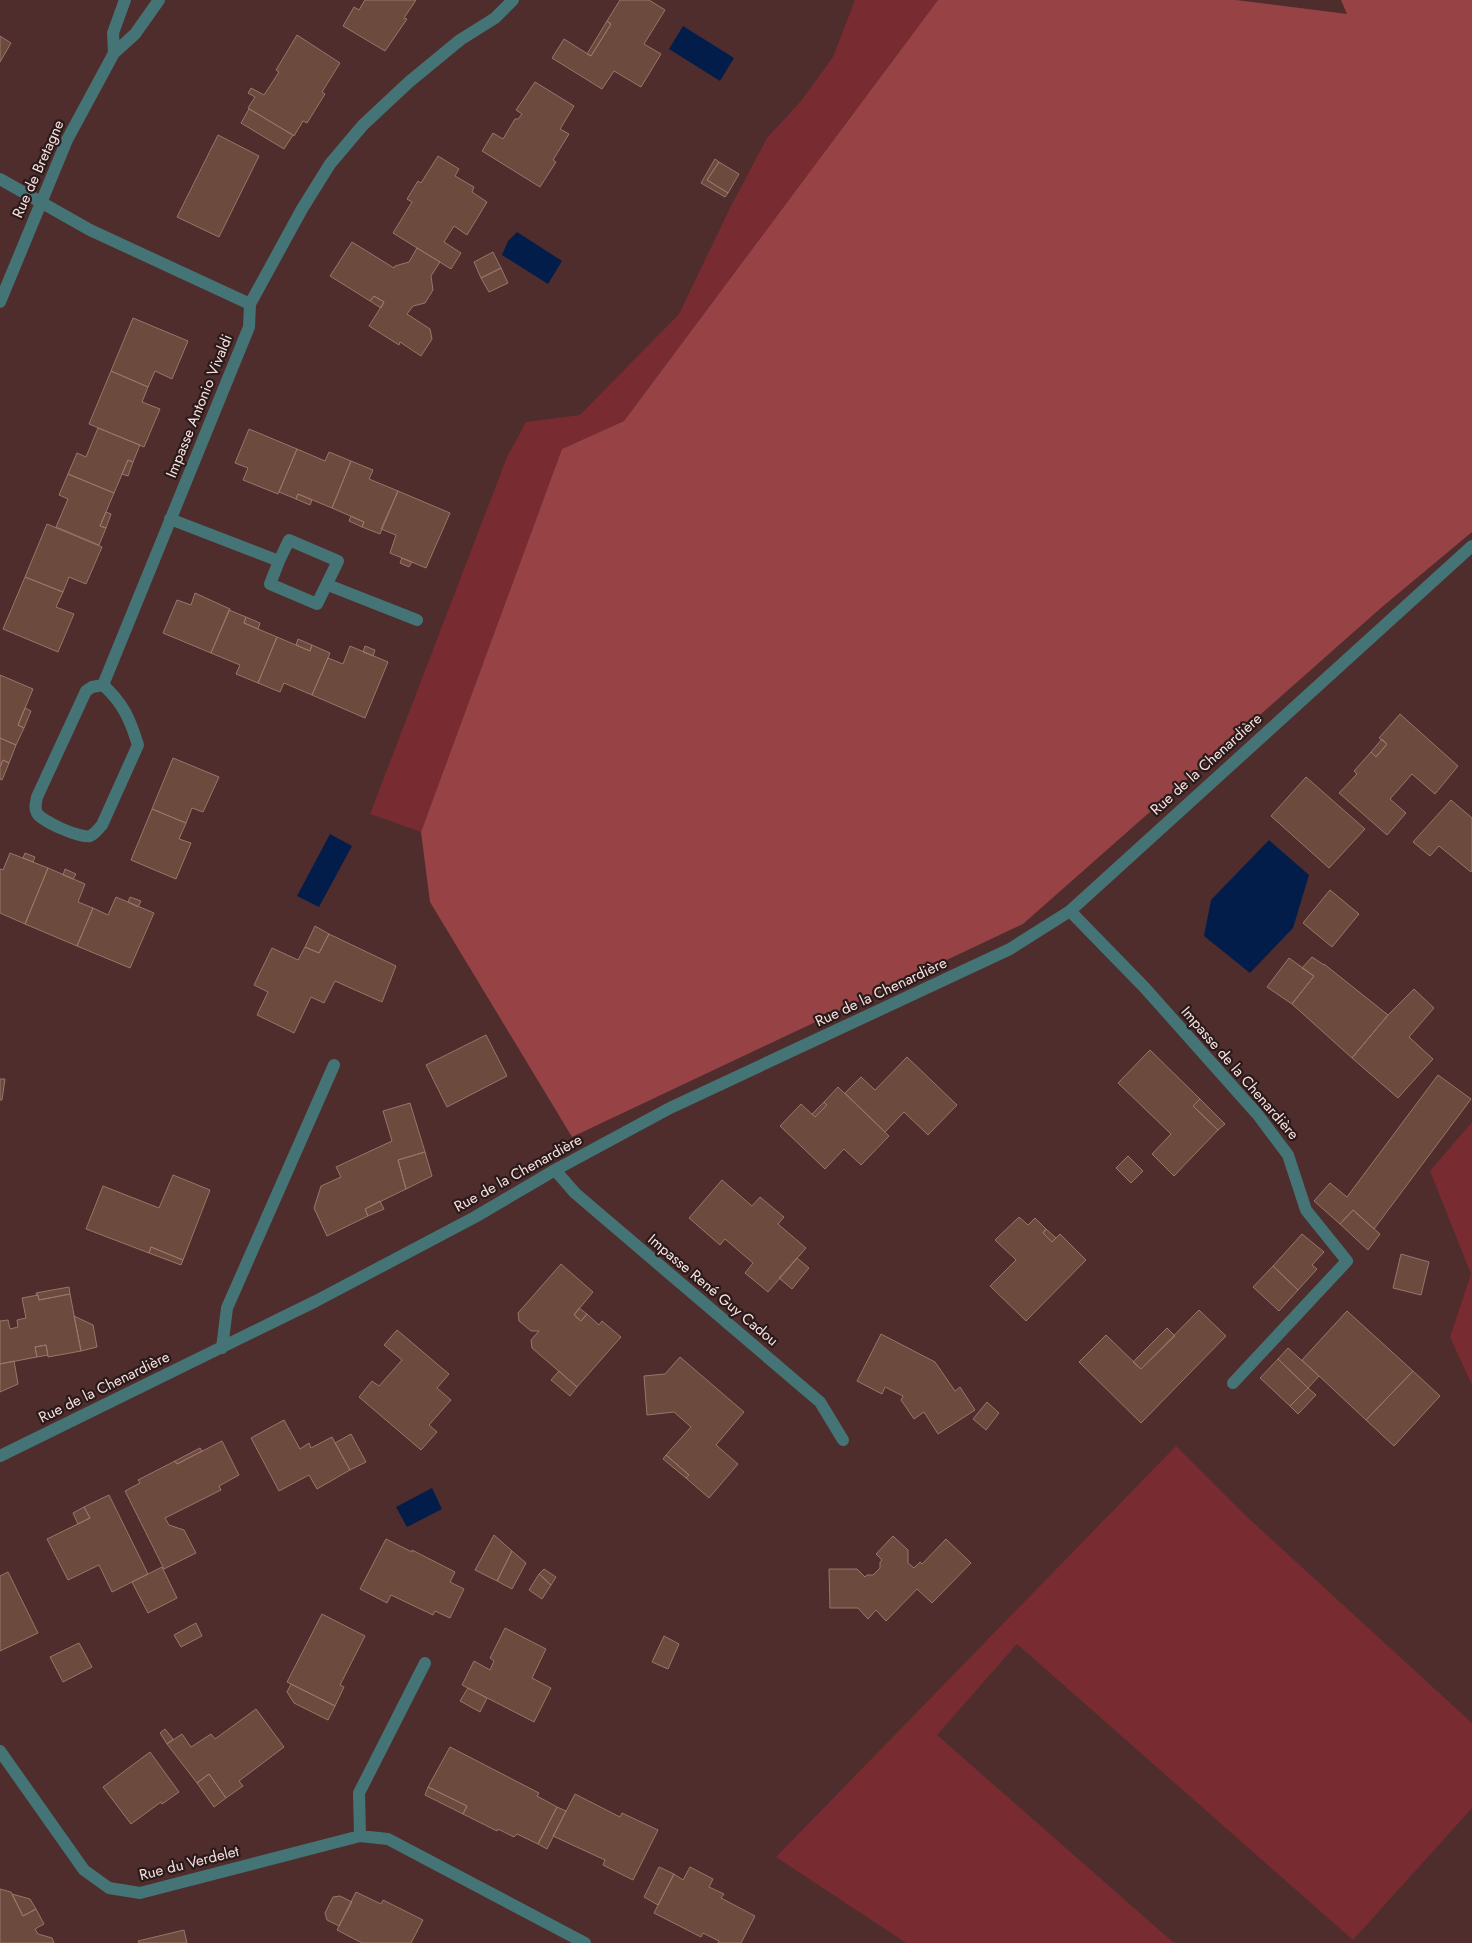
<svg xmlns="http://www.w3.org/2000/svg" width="1472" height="1943" font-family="Jost,sans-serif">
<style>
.green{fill:#782b30}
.forest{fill:#974245}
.water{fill:#031d4b}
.building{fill:#6d4a3e;stroke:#9a7568}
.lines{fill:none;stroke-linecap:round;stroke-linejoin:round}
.service{stroke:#457476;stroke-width:12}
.minor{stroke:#457476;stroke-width:12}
.labels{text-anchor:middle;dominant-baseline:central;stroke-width:4.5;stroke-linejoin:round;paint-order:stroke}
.street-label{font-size:15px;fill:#f9e1e1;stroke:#2a1a1a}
</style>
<rect width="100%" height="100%" fill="#4f2d2d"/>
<path class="green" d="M855,0H938L624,421L562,449L421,832L370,814L507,457L526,422L580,415L679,314L730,208L767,138L801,101L833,57Z
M1472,1122V1385L1450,1337L1471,1274L1430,1171Z
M1176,1446L1245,1515L1472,1723V1808L1353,1940L1017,1644L937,1735L1174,1943H906L776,1857Z"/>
<path class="forest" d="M938,0H1236L1347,14L1341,0H1472V532L1382,607L1023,924L572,1137L430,902L421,832L562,449L624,421Z"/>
<path class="water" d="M683,26L734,58L720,81L669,49Z
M517,232L562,261L548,284L502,255L508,241Z
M330,834L352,846L319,907L297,896Z
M1269,840L1309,875L1293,928L1250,973L1204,936L1211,900Z
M432,1488L442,1509L407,1527L396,1507Z"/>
<path class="building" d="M365,0H416L404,18L407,19L385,51L343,26L354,7L359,10Z
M620,0H649L665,10L644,44L661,54L641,87L614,71L602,89L552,58L564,39L591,56L611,24L607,21Z
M607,21L611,24L591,56L587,54Z
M297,35L340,63L322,92L325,94L307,123L303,121L294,136L248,108L255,97L248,93L251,88L264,95L279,72L276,70Z
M0,36L11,43L0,62Z
M535,82L574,106L560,129L569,134L553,160L556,162L540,187L482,151L493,133L503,139L515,119H518L522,114L516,110Z
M249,109L293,135L284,149L241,123Z
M218,135L259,156L219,237L177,217Z
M438,156L459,169L455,176L474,187L472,192L487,202L467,235L454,226L444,242L461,253L451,269L393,233L412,202L407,199L418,181L421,183Z
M715,159L719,162L707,180L728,193L725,197L701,183Z
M719,162L739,174L728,193L707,180Z
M352,242L394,268L395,266L409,262L417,248L440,262L431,276L433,290L425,303L413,306L407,314L430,329L432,339L421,356L400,342L399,345L369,326L384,302L374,296L370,301L330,276Z
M493,252L501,268L481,278L474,262Z
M501,268L508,283L489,292L481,278Z
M374,296L384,302L381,308L370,301Z
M133,318L188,341L172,379L155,371L148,387L111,371Z
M111,371L148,387L142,402L160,409L144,447L89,424Z
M98,428L140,445L133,462L128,460L114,493L68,474L77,453L86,457Z
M249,429L297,449L278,494L243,480L248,468L235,463Z
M297,449L325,461L329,452L351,461L332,508L298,494L296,499L279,492Z
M128,460L133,462L128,476L122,474Z
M351,461L373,470L369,479L398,491L380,534L362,527L364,522L332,508Z
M68,474L114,493L100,526L106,528L99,545L56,527L68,499L59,495Z
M398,491L450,513L426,568L390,553L396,535L381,529Z
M298,494L312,500L310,505L296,499Z
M106,512L111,514L106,528L100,526Z
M351,516L364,522L362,527L349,521Z
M47,524L102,547L86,584L69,577L63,592L25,577Z
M402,558L412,562L409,567L400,563Z
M25,577L63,592L56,607L74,614L58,652L3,629Z
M195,593L230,609L211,653L163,633L177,600L191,605Z
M229,610L246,617L244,623L277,637L258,683L236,674L240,665L211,653Z
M246,617L260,623L258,629L244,623Z
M277,637L310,651L312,645L330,653L312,695L284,683L280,692L258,683Z
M298,639L312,645L310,651L296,645Z
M350,646L388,662L365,718L312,695L328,658L343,664Z
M365,646L375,650L373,656L363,652Z
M0,675L33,689L18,725L24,728L16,745L0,738Z
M25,708L31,711L24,728L18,725Z
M1400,714L1458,766L1435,794L1412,774L1390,799L1406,813L1387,835L1339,793L1357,774L1354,771L1371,752L1376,757L1387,744L1379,738Z
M0,738L16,745L9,763L3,760L0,767Z
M1382,739L1387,744L1376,757L1371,752Z
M173,758L219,777L203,812L192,808L186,823L152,809Z
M3,760L9,763L2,780L0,779V767Z
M1306,777L1365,829L1329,868L1271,816Z
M1451,800L1472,818V870L1471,872L1439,846L1430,856L1413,842Z
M152,809L186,823L179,839L191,843L176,879L131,860Z
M10,853L48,868L25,924L0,913V869L3,870Z
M25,853L35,857L33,862L23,858Z
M48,868L85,884L78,902L93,908L77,946L25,924Z
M65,869L76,874L73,879L63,875Z
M1330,890L1359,914L1332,947L1303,923Z
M116,897L154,913L130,968L77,946L93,908L108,915Z
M130,897L141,901L138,907L128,902Z
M315,926L329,934L319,953L305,947Z
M329,934L396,966L382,1002L335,981L324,1003L311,997L294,1033L257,1015L268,992L254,985L272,948L298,960L305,947L319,953Z
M1312,957L1324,965V964L1388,1015L1352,1058L1292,1004L1314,976L1302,968Z
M1289,958L1314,976L1292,1004L1267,987Z
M1414,989L1434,1008L1409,1037L1433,1059L1398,1098L1352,1058L1388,1015Z
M486,1035L507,1076L447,1107L426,1065Z
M1150,1050L1200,1099L1193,1106L1218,1130L1174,1176L1152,1154L1171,1134L1118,1083Z
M907,1057L957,1105L928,1135L904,1112L885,1132L845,1093L861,1077L875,1090Z
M1438,1075L1471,1099L1374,1229L1353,1210L1340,1224L1314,1201L1330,1183L1347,1197Z
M0,1079H5L2,1100H0Z
M838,1087L889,1136L861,1165L844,1149L825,1169L780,1126L801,1104L815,1117L827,1105L824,1102Z
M1200,1099L1225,1124L1218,1130L1193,1106Z
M824,1102L827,1105L815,1117L812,1114Z
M410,1103L425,1152L398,1160L406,1189L365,1209L368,1216L327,1236L314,1208L321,1186L341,1177L336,1167L392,1141L383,1111Z
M425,1152L432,1176L406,1189L398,1160Z
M1128,1156L1143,1171L1131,1183L1116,1168Z
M173,1175L210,1190L183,1260L151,1247L149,1253L86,1229L103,1186L159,1208Z
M722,1180L752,1206L760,1197L784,1217L778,1224L806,1248L768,1292L745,1273L753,1263L725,1239L720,1245L689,1218Z
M380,1201L384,1209L368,1216L365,1209Z
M1353,1210L1380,1234L1368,1250L1340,1224Z
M1019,1217L1028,1225L1035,1218L1046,1229L1043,1233L1052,1242L1060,1234L1086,1260L1026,1321L990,1286L1016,1260L995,1240Z
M1046,1229L1056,1238L1052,1242L1043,1233Z
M1302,1234L1324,1252L1312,1265L1317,1269L1298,1290L1273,1266Z
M151,1247L183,1260L181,1265L149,1253Z
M1401,1254L1429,1262L1421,1295L1393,1288Z
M797,1258L809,1268L792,1289L779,1278Z
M561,1264L593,1292L574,1315L581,1321L587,1314L599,1325L602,1321L621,1337L577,1387L532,1348L531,1340L539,1331H531L519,1321L518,1313Z
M1273,1266L1298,1290L1279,1311L1253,1287Z
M69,1287L70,1294L39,1300L38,1295H37L36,1293Z
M70,1294L81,1351L48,1357L46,1345L35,1347L37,1357L0,1364V1321L8,1320L10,1329L18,1327L17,1320L26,1318L22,1298L38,1295L39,1300Z
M579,1308L587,1314L581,1321L574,1315Z
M1199,1310L1226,1336L1141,1423L1079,1362L1106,1335L1141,1369Z
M1347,1311L1413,1371L1366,1420L1302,1360Z
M74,1316L93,1325L97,1347L81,1351Z
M1167,1328L1175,1336L1141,1369L1133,1362Z
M397,1330L449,1374L437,1388L451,1400L429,1425L437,1432L421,1450L359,1397L372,1381L379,1386L402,1360L384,1345Z
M881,1334L935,1362L955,1391L960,1387L975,1410L938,1434L924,1412L914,1419L901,1400L903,1396L885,1387L882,1394L857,1381Z
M46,1345L48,1355L37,1357L35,1347Z
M1288,1348L1319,1376L1308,1388L1278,1359Z
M680,1357L744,1412L716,1445L738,1464L709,1498L686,1478L689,1475L666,1455L691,1427L674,1412L647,1415L644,1376L665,1374Z
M1278,1359L1308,1388L1290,1406L1260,1378Z
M14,1361L18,1384L0,1392V1364Z
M559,1371L577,1387L570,1396L551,1380Z
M1413,1371L1440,1396L1394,1446L1366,1420Z
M1308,1388L1316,1395L1298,1414L1290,1406Z
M987,1402L999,1413L986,1430L973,1419Z
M284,1420L300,1449L309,1443L311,1448L332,1437L350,1470L317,1489L309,1475L279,1491L251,1438Z
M351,1434L366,1462L350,1470L335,1443Z
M222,1441L239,1475L219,1486L221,1490L165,1518L169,1525L184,1530L196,1553L164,1569L125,1491L140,1483L138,1480L175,1461L177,1464Z
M200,1448L202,1451L177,1464L175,1461Z
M666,1455L689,1475L686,1478L663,1459Z
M109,1495L148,1574L112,1592L99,1565L68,1580L47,1539L90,1518L84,1507Z
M84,1507L90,1518L78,1524L73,1513Z
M494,1535L512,1551L497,1581L475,1570Z
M893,1536L908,1550V1563L914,1568L920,1562L922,1564L946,1539L971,1563L932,1603L917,1589L886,1621L876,1610L868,1619L858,1608H830L829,1569H857L865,1577L867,1575H873L880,1568V1562L882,1560L876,1554Z
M386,1539L412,1552V1550L455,1572L450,1582L464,1589L450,1618L435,1611L433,1615L391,1595L387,1603L360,1589Z
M512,1551L526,1563L512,1589L497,1581Z
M162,1567L177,1598L148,1613L132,1582Z
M544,1569L556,1577L551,1585L539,1574Z
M8,1572L38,1633L0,1651V1576Z
M539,1574L551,1585L542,1599L529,1590Z
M322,1614L365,1636L340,1685L344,1687L335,1706L287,1682Z
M196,1623L202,1636L181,1647L174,1635Z
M505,1628L546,1649L532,1678L551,1688L534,1722L462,1685L474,1661L490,1670L494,1661L490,1658Z
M664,1636L679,1644L668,1669L652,1662Z
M79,1643L92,1667L63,1682L50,1657Z
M291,1684L335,1706L328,1720L294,1703L287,1692Z
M468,1688L487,1698L480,1712L460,1701Z
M256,1709L284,1747L239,1781L243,1786L226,1798L209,1774L197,1783L167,1744L182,1734L191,1747L211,1734L215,1739Z
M165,1729L173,1739L167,1744L160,1733Z
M450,1747L539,1793L537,1796L557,1807L538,1844L517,1834L514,1837L498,1829L497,1831L463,1814L467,1806L428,1787Z
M150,1752L179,1792L162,1804L161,1802L131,1824L103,1787Z
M209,1774L226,1798L214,1807L197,1783Z
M428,1787L467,1806L463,1814L425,1795Z
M575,1794L620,1817L622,1813L658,1830L633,1880L603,1865L605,1860L553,1836Z
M557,1807L566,1811L547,1849L538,1844Z
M659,1867L674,1874L658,1905L644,1897Z
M690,1867L713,1879L709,1887L724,1894L721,1898L755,1916L741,1943H718L719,1941L703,1933L701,1937L654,1913L674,1874L683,1880Z
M0,1889L11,1892L23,1916L36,1909L44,1924L35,1929L38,1934L52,1938L54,1943H0Z
M356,1892L381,1904L383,1900L423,1920L411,1943H362L337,1930Z
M12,1894L30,1899L36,1909L23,1916Z
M340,1896L352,1902L339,1926L327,1920L325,1913L333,1897Z
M184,1930L187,1943H139L138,1941Z"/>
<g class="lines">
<path class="service" d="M170,519L279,561L270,584L317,604L338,561L289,540L279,561
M328,585L417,620
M1070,911L1145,988L1258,1115L1288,1155L1306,1210L1347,1261L1233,1383"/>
<path class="minor" d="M114,53L113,33L125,0
M0,179L90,230L250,304
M0,302L67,140L114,53L135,34L159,0
M103,685L249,327L250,304L302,209L330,164L363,125L409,82L460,40L495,18L513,0
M103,685C123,703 130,719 138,745L102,825C98,829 95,834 90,836C81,839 41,821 37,813C34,808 36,803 37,797L86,691L92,687Z
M555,1170L575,1193L820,1402L843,1440
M222,1348L227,1308L334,1065
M0,1456L316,1301L475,1217L555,1170L670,1108L1010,949L1070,911L1472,546
M0,1751L84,1870L109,1888L140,1893L360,1836L388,1839L585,1943
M360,1836L359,1793L425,1663"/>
</g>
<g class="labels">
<g class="street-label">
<text transform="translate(38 169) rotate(-66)">Rue de Bretagne</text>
<text transform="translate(199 406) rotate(-68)">Impasse Antonio Vivaldi</text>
<text transform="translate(1206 764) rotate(-42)">Rue de la Chenardière</text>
<text transform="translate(881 992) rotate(-25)">Rue de la Chenardière</text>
<text transform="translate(1240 1073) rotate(49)">Impasse de la Chenardière</text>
<text transform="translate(518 1173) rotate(-29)">Rue de la Chenardière</text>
<text transform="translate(713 1290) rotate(40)">Impasse René Guy Cadou</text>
<text transform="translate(104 1387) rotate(-26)">Rue de la Chenardière</text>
<text transform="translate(189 1863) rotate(-14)">Rue du Verdelet</text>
</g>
</g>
</svg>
